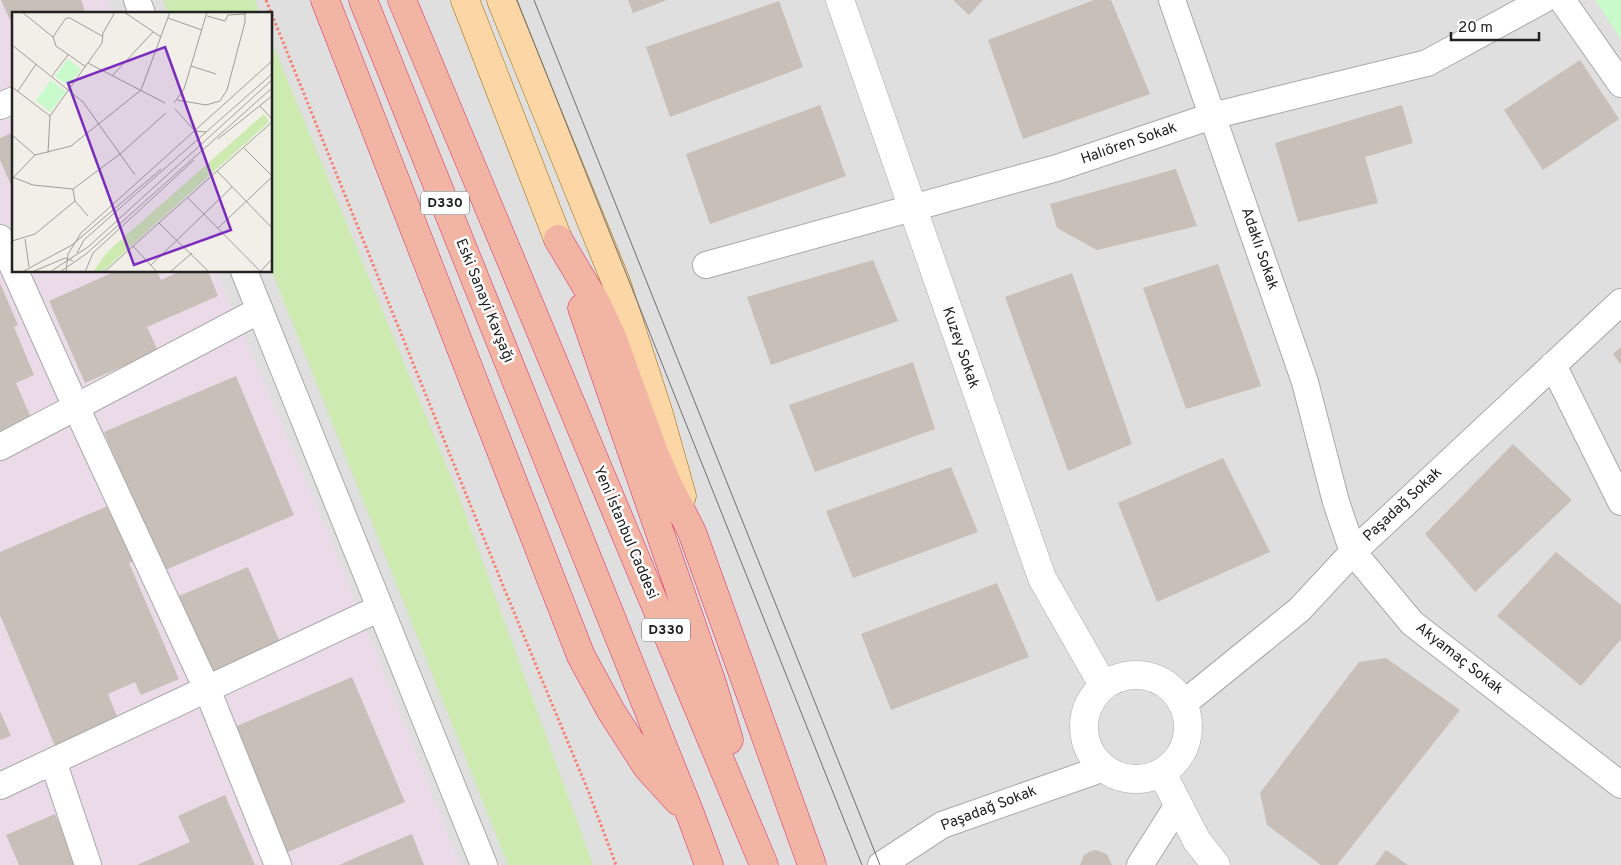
<svg xmlns="http://www.w3.org/2000/svg" width="1621" height="865" font-family="Overpass,sans-serif">
<style>
.residential{fill:#e0dfdf;fill-rule:evenodd}
.industrial{fill:#ebdbe8}
.grass{fill:#cdebb0}
.park{fill:#c8facc}
.building{fill:#c7bfb8}
.lines{fill:none;stroke-linecap:round;stroke-linejoin:round}
.minor-casing{stroke:#a9a9a9;stroke-width:28}
.tertiary-casing{stroke:#a9a9a9;stroke-width:29}
.primary-casing{stroke:#a06b00;stroke-width:29}
.trunk-casing{stroke:#dc2a67;stroke-width:29}
.path{stroke:#fa8072;stroke-width:3;stroke-dasharray:2.5 2.5;stroke-linecap:butt}
.minor{stroke:#fff;stroke-width:26}
.tertiary{stroke:#fff;stroke-width:28}
.primary{stroke:#fcd6a4;stroke-width:28}
.trunk{stroke:#f2b4a3;stroke-width:28}
.tram{stroke:#707070;stroke-width:1}
.labels{text-anchor:middle;dominant-baseline:central;stroke-width:5;stroke-linejoin:round;paint-order:stroke}
.shield{fill:#fff;stroke:#646464;stroke-width:1}
.shield-label{font-size:14px;font-weight:bold;fill:#222}
.street-label{font-size:15px;fill:#222;stroke:#fff}
.inset-road{fill:none;stroke:#9f9d99;stroke-width:1}
.view{fill:#7b2cbf;fill-opacity:0.15;stroke:#7b2cbf;stroke-width:2.5}
.inset-edge{fill:none;stroke:#222;stroke-width:2.5}
</style>
<rect width="100%" height="100%" fill="#f2efe9"/>
<path class="residential" d="M0,0H1621V865H0ZM14,14H271V271H14Z"/>
<path class="industrial" d="M0,0H107L112,14H14V271H216L335,550L460,865H0Z"/>
<path class="grass" d="M163,0H255L260,14H169Z
M271,40L458,494L593,865H508L271,269Z"/>
<path class="park" d="M1595,0H1621V39Z"/>
<path class="building" d="M1,0H81L86,14H14V29Z
M628,0H667L633,13Z
M953,0H983L969,15Z
M1094,0H1111L1150,94L1023,139L988,40Z
M779,1L803,67L670,117L646,47Z
M1580,60L1619,119L1543,170L1504,110Z
M820,105L846,176L710,224L686,154Z
M1402,105L1413,143L1365,157L1378,203L1298,222L1275,143Z
M14,132V192L0,160V138Z
M1176,169L1197,226L1097,250L1057,228L1050,204Z
M873,260L898,321L771,365L747,297Z
M1218,264L1261,386L1186,409L1143,288Z
M116,271H157L161,280L181,271H208L218,296L147,327L158,351L85,383L49,301Z
M1072,273L1132,444L1068,471L1005,297Z
M0,283L18,325L14,327L34,375L16,383L35,427L0,442Z
M1621,347V365L1613,354Z
M913,362L935,429L815,472L789,405Z
M236,376L294,515L163,571L104,432Z
M1513,444L1572,500L1475,592L1425,534Z
M1223,458L1270,552L1157,602L1118,503Z
M951,467L978,532L853,578L826,511Z
M115,503L139,559L129,563L179,679L141,695L135,682L108,694L118,719L55,746L0,615V552Z
M1556,552L1621,605V639L1581,686L1497,616Z
M248,567L282,647L209,679L174,598Z
M997,583L1029,657L891,710L861,634Z
M1386,658L1460,710L1337,865H1321L1267,825L1260,793L1359,662Z
M352,677L405,802L283,854L230,729Z
M0,711L11,736L0,740Z
M225,795L255,865H137L190,842L178,816Z
M55,814L77,865H19L6,835Z
M412,834L424,865H339L371,851Z
M1096,850L1107,854L1112,865H1080L1084,855L1091,851Z
M1386,850L1408,865H1375Z"/>
<g class="lines">
<defs>
<path id="minor" d="M137,0L142,14
M1172,0L1305,382L1336,502L1353,552L1412,623L1621,785
M1562,0L1621,84
M0,106L14,100
M0,238L14,269
M706,265L1057,168L1212,116L1427,63L1543,0
M15,271L76,407L207,689L278,865
M244,271L484,865
M1553,365L1621,502
M0,447L260,310
M1183,704L1299,610L1353,552L1621,302
M53,761L88,865
M0,786L380,608
M881,865L942,825L1104,768
M1140,865L1178,805"/>
<path id="tertiary" d="M840,0L1042,578L1103,685
M1084 727a52 52 0 1 1 104 0a52 52 0 1 1-104 0Z
M1162,773L1197,841L1216,865"/>
<path id="primary" d="M465,0L558,239
M501,0L616,282L658,411L682,496"/>
<path id="trunk" d="M325,0L581,656L611,711L647,767L678,801
M363,0L691,816L709,865
M402,0L764,865
M558,239L596,303L612,337L654,453L667,483L692,532L812,865
M582,308L712,683L729,740"/>
</defs>
<use href="#minor" class="minor-casing"/>
<use href="#tertiary" class="tertiary-casing"/>
<use href="#primary" class="primary-casing"/>
<use href="#trunk" class="trunk-casing"/>
<path class="path" d="M266,0L506,593L589,793L616,865"/>
<use href="#minor" class="minor"/>
<use href="#tertiary" class="tertiary"/>
<use href="#primary" class="primary"/>
<use href="#trunk" class="trunk"/>
<path class="tram" d="M517,0L862,865
M534,0L880,865"/>
</g>
<g class="labels">
<g class="shield">
<rect x="421" y="191.5" width="48" height="23" rx="4"/>
<rect x="642" y="618.5" width="48" height="23" rx="4"/>
</g>
<g class="shield-label">
<text x="445" y="203">D330</text>
<text x="666" y="630">D330</text>
</g>
<g class="street-label">
<text transform="translate(1129 144) rotate(-19)">Halıören Sokak</text>
<text transform="translate(1259 249) rotate(71)">Adaklı Sokak</text>
<text transform="translate(484 301) rotate(68)">Eski Sanayi Kavşağı</text>
<text transform="translate(960 348) rotate(71)">Kuzey Sokak</text>
<text transform="translate(1403 505) rotate(-43)">Paşadağ Sokak</text>
<text transform="translate(625 533) rotate(67)">Yeni İstanbul Caddesi</text>
<text transform="translate(1459 659) rotate(38)">Akyamaç Sokak</text>
<text transform="translate(989 809) rotate(-21)">Paşadağ Sokak</text>
</g>
</g>
<g transform="translate(12 12)">
<rect width="260" height="260" fill="#f2efe9"/>
<path d="M252,102L257,110L90,260H81L95,240Z" fill="#cdebb0"/>
<path d="M56,47L69,57L57,74L43,64ZM39,68L54,80L38,100L24,88Z" fill="#c8facc"/>
<path class="inset-road" d="M10,0L41,25L44,34L74,55M112,0L149,25M195,4L213,9L216,3L233,2M156,6L190,18M41,25L54,6H58L90,24M0,33L71,90L123,163M76,51L153,91M179,54L204,62M40,64L56,43M100,64L141,20M0,75L38,104M6,79L24,52M165,88L194,93L208,89L215,78L233,10V0M162,91L172,77L195,0M248,94L260,107M163,97L183,119L194,120M0,123L23,143M206,127L260,84M231,135L260,164M36,141L38,104L90,31L91,21L103,0M205,159L260,216M0,165L21,173L61,177L108,142L154,101M0,167L23,143L59,134L129,78L158,0M61,177L63,189L76,204M126,180L260,62M175,185L249,260M147,211L197,260M206,216L260,165M13,227L17,255M0,229L23,222L63,189M121,234L145,260M65,241L72,228L126,180M139,253L220,175M10,260L60,233L149,157M20,260L53,246L61,249M38,260L76,235L260,68M48,260L74,242L260,76M54,260L56,242L69,221L260,49M73,260L81,241L182,148M92,260L260,110M158,260L180,241M248,260L260,247"/>
<path class="view" d="M153,35L219,218L122,253L56,71Z"/>
<rect width="260" height="260" class="inset-edge"/>
</g>
<path d="M1451 32v8h88v-8" fill="none" stroke="#222222" stroke-width="2.5"/>
<text x="1458" y="32" font-size="15" fill="#222222" stroke="#ffffff" stroke-width="4" paint-order="stroke">20 m</text>
</svg>
